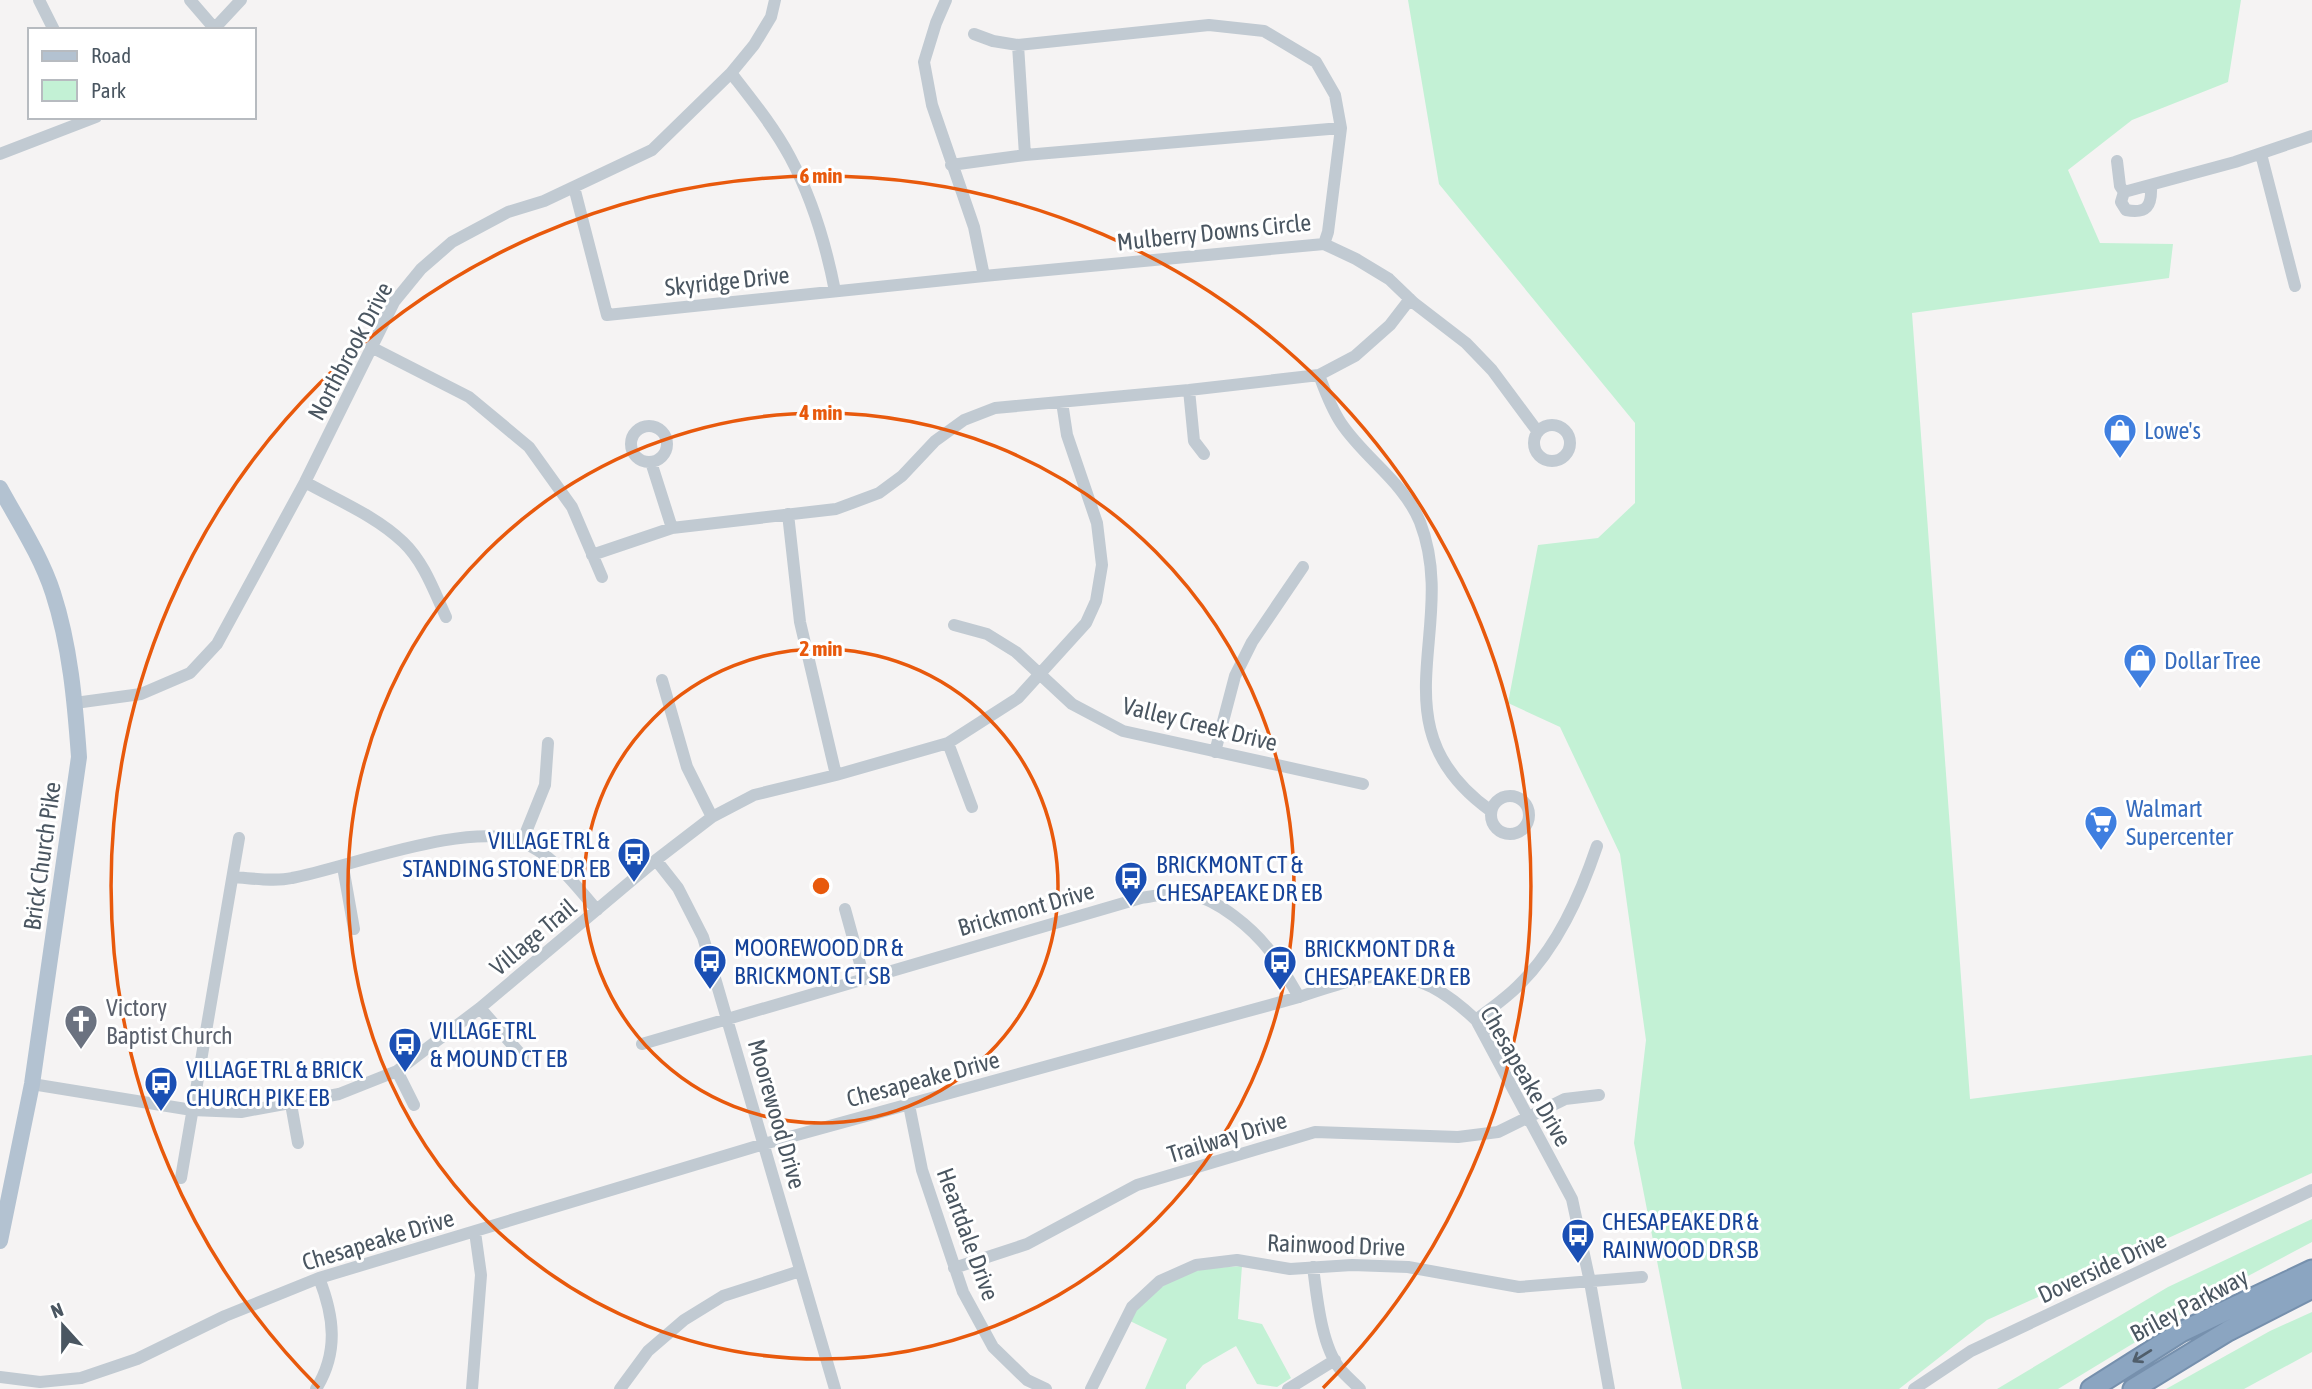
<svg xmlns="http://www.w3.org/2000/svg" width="2312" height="1389" font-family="'Asap Condensed',sans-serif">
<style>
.green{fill:#c3f1d5}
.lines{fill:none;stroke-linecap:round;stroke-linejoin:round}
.highway-casing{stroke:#7690ad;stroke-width:23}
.minor{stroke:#c1cad2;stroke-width:12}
.major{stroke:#b3c2d1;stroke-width:16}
.highway{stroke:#8ba5c1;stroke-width:19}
.oneway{stroke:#505e6b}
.ring{fill:none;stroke:#e8590c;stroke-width:3.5}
.labels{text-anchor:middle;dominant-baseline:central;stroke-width:6;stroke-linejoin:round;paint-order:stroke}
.street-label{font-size:24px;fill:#4a5661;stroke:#fff}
.shop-label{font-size:24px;fill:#366cbe;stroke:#fff;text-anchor:start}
.transit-label{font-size:24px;fill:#164399;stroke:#fff;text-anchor:start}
.worship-label{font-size:24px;fill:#5b616d;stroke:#fff;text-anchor:start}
.centre{fill:#e8590c;stroke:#fff;stroke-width:3.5}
.ring-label{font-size:21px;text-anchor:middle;font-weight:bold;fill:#e8590c;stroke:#fff;stroke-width:6;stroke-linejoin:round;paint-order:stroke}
</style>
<rect width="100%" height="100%" fill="#f5f3f3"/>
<path class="green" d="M1408,0H2241L2228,82L2132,120L2068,170L2100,243L2173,244L2169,278L1912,313L1970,1099L2312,1055V1173L1987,1320L1899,1389H1682L1634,1143L1646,1040L1620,854L1560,727L1508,703L1538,545L1598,538L1635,503V423L1439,184Z
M2312,1219V1242L2218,1292L2058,1389H1997L2168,1287Z
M1242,1266L1238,1319L1262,1324L1291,1378L1277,1387L1257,1384L1236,1346L1203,1365L1186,1385V1389H1145L1167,1339L1130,1321C1135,1310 1142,1304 1151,1296C1181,1268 1202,1269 1242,1266Z
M2312,1312V1352L2244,1389H2166L2270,1331Z"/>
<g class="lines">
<defs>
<path id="highway" d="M2091,1389L2181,1332L2312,1270
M2133,1389L2228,1331L2312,1288"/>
</defs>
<use href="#highway" class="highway-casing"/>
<path class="minor" d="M39,0L54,30
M190,0L215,29
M946,0L936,23L924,62L932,105L974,227L984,276L1324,244L1328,232L1341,128L1335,95L1316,62L1264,31L1209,25L1018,45L993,41L974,34
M213,30L241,0
M731,73C752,100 774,127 790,157C812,198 826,245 835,291
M0,154L96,117
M2261,154L2295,286
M1025,155L1341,128
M2117,161L2120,186L2124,192L2235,162L2312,136
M951,165L1025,155L1018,45
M574,187L607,315L984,276
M2124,192L2121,202L2126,210C2147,214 2152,206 2151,186
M1324,244L1356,259L1389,279L1414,303L1466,343L1492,370L1538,432
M371,347L469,397L529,447L572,507L602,577
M1319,375C1325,391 1331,408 1341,423C1365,459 1403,481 1420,522C1461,628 1372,726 1491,811
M1189,390L1194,441L1204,454
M1534 443a18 18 0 1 1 36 0a18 18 0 1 1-36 0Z
M631 444a18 18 0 1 1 36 0a18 18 0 1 1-36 0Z
M651,462L672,528
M305,482C337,500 376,516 403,542C424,562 434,591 446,617
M788,514L800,622L836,775
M592,555L672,528L836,509L879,493L902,476L935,441L964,420L995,408L1189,390L1319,375L1355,356L1390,325L1410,299
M954,625L987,634L1016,652L1072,704L1123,731L1363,784
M662,680L687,767L712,817
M75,703L141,694L190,673L217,644L305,482L394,302L421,269L452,242L508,212L544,201L652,150L731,73L754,45L771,17L775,0
M948,743L972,807
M1215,752L1235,676L1252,642L1303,567
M1491 815a19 19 0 1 1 38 0a19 19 0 1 1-38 0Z
M522,842L545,785L548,743
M656,860L678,888L703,937L835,1389
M343,867L354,929
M233,877C251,878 274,882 292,878C349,867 470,820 522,842C554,855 575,885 597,910
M845,909L864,978
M480,1008L523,1057
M1476,1020C1490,1009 1505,999 1518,986C1557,948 1580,896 1597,846
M642,1044L1141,898C1156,896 1174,891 1190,894C1219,900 1252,928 1270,951C1281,965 1290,982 1299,997
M397,1071L414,1105
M32,1084L192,1110L241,1112L339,1094L397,1071L480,1008L656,860L712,817L754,795L836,775L948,743L1018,698L1086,623L1096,601L1102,565L1097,523L1067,435L1062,402
M291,1104L298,1143
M909,1105L922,1170L963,1292L993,1347L1027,1380L1046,1389
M181,1178L239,838
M1313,1267C1317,1297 1321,1345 1340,1369C1346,1376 1354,1383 1360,1389
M954,1268L1027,1244L1137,1185L1315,1132L1458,1137L1498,1132L1565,1099L1599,1095
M0,1377L40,1382L81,1378L137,1359L225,1316L319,1278L764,1144L1299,997C1377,971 1411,959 1476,1020L1572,1199L1590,1282L1609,1389
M316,1389C339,1352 334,1316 319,1278
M472,1389L481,1275L475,1232
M620,1389L648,1351L684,1320L723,1296L800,1271
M1091,1389L1132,1307L1160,1281L1196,1265L1237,1260L1290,1269L1352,1265L1408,1267L1519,1287L1642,1277
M1288,1389L1335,1360
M1914,1389L1971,1351L2312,1190"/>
<path class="major" d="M0,488C18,521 41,556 53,593C70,645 75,702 79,757L32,1084L0,1241"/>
<use href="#highway" class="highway"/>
</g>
<defs><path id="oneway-shaft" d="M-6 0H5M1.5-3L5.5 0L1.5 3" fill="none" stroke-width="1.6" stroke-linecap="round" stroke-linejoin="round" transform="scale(1.75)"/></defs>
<use class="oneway" href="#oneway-shaft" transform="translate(2142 1356) rotate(148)"/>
<g class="ring">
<circle cx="821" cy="886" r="237"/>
<circle cx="821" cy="886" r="473"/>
<path d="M319 1388A710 710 0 1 1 1323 1388"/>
</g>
<defs>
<symbol id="shop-pin" viewBox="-11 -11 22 30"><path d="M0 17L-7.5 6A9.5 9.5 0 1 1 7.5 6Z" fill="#3f7fe0" stroke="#fff"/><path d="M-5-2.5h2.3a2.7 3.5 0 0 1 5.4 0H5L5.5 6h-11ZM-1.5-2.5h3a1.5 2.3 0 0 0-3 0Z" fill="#fff"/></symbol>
<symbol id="supermarket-pin" viewBox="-11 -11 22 30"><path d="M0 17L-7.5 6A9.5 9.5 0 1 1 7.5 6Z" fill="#3f7fe0" stroke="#fff"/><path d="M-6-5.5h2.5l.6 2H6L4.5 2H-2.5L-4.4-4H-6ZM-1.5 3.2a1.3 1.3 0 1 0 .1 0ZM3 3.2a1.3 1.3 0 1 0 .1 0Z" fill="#fff"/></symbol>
<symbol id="bus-pin" viewBox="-11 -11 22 30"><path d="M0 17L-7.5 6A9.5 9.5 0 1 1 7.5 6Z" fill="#1a4fb4" stroke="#fff"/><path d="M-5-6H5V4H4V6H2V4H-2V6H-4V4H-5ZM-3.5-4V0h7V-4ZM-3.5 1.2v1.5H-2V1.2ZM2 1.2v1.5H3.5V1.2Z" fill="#fff"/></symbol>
<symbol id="church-pin" viewBox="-11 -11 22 30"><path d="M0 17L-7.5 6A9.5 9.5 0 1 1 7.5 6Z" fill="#6b7280" stroke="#fff"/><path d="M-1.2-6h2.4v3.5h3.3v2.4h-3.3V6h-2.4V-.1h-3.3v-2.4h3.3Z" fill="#fff"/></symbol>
</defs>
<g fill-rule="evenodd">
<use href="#shop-pin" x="2101" y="411" width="38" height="52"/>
<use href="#shop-pin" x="2121" y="641" width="38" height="52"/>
<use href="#supermarket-pin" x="2082" y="803" width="38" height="52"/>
<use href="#bus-pin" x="615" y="835" width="38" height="52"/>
<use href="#bus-pin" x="1112" y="859" width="38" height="52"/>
<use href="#bus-pin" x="691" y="942" width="38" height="52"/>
<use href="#bus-pin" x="1261" y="943" width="38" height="52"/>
<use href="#church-pin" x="62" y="1002" width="38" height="52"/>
<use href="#bus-pin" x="386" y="1025" width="38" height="52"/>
<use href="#bus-pin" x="142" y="1064" width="38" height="52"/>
<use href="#bus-pin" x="1559" y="1216" width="38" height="52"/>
</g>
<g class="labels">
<g class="street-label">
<text transform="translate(1214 232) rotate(-6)">Mulberry Downs Circle</text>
<text transform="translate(727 281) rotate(-6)">Skyridge Drive</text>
<text transform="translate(350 351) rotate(-62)">Northbrook Drive</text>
<text transform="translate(1200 724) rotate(14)">Valley Creek Drive</text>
<text transform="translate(42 856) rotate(-82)">Brick Church Pike</text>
<text transform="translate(1026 909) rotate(-16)">Brickmont Drive</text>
<text transform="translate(533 937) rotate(-40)">Village Trail</text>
<text transform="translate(1526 1076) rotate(60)">Chesapeake Drive</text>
<text transform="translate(923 1079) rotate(-15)">Chesapeake Drive</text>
<text transform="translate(777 1114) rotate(74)">Moorewood Drive</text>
<text transform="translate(1227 1137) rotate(-17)">Trailway Drive</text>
<text transform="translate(968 1234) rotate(70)">Heartdale Drive</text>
<text transform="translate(378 1240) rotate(-17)">Chesapeake Drive</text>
<text transform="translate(1336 1245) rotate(2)">Rainwood Drive</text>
<text transform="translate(2102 1267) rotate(-25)">Doverside Drive</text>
<text transform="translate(2189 1305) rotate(-28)">Briley Parkway</text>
</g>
<g class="shop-label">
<text x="2144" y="430">Lowe's</text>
<text x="2164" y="660">Dollar Tree</text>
<text x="2126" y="808">Walmart<tspan x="2126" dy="28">Supercenter</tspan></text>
</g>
<g class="transit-label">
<text x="610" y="840" text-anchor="end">VILLAGE TRL &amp;<tspan x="610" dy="28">STANDING STONE DR EB</tspan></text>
<text x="1156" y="864">BRICKMONT CT &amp;<tspan x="1156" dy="28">CHESAPEAKE DR EB</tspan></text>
<text x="734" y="947">MOOREWOOD DR &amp;<tspan x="734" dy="28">BRICKMONT CT SB</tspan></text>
<text x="1304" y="948">BRICKMONT DR &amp;<tspan x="1304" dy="28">CHESAPEAKE DR EB</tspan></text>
<text x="430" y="1030">VILLAGE TRL<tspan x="430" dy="28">&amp; MOUND CT EB</tspan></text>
<text x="186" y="1069">VILLAGE TRL &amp; BRICK<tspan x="186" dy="28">CHURCH PIKE EB</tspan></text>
<text x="1602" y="1221">CHESAPEAKE DR &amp;<tspan x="1602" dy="28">RAINWOOD DR SB</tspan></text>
</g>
<g class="worship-label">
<text x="106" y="1007">Victory<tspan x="106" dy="28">Baptist Church</tspan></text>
</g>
</g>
<circle cx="821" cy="886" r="10" class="centre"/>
<g class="ring-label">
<text x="821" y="183">6 min</text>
<text x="821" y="420">4 min</text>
<text x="821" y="656">2 min</text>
</g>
<rect x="28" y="28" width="228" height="91" fill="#ffffff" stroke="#b7bbc0" stroke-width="2"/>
<rect x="42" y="51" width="35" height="10" fill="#b3c2d1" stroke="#b7bbc0" stroke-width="2"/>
<text x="91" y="63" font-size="21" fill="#4a5661">Road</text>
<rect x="42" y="80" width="35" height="21" fill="#c3f1d5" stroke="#b7bbc0" stroke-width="2"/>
<text x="91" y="98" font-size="21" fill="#4a5661">Park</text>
<g transform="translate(63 1326) rotate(339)" stroke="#ffffff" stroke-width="5" paint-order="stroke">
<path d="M0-5L12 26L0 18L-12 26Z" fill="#4a5661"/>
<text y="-10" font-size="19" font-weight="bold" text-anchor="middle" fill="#4a5661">N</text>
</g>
</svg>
